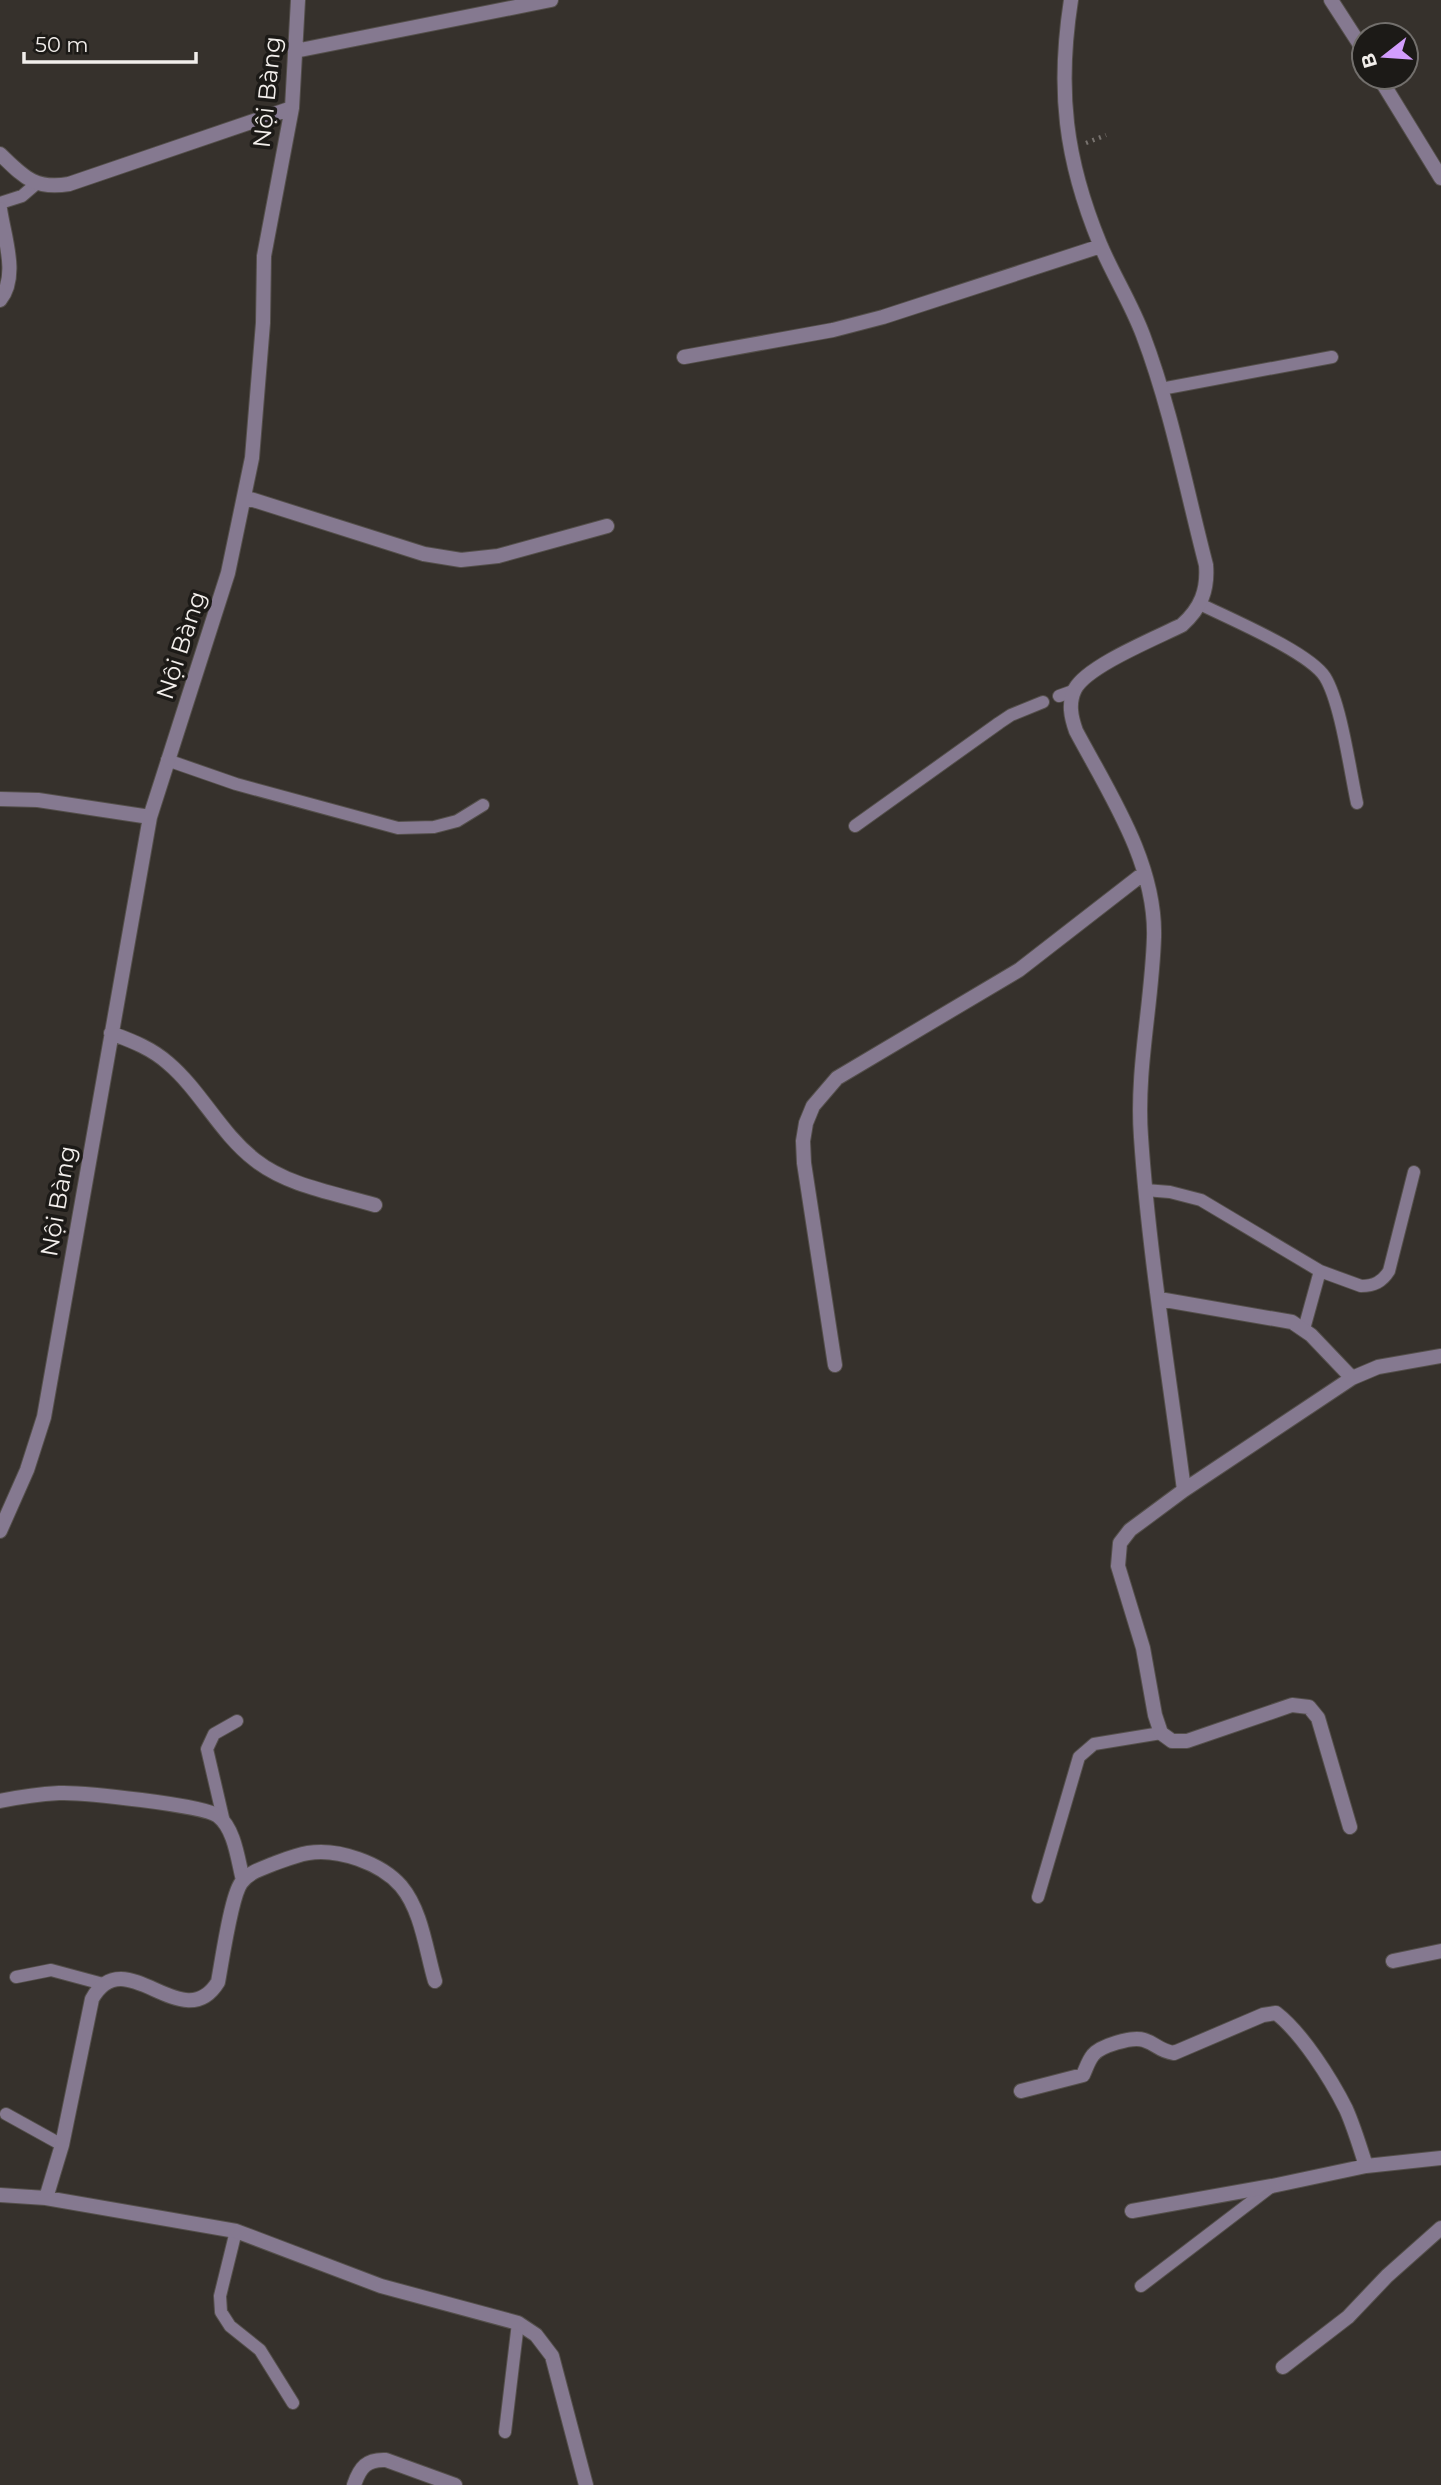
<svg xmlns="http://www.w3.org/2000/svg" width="1441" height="2485" font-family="Montserrat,sans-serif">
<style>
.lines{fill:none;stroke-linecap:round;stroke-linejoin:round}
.service-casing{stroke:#544f4b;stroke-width:14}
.minor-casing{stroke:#544f4b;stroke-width:16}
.path{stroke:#78736f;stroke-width:4.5;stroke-dasharray:2 5;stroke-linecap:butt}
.service{stroke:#857990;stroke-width:12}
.minor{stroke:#857990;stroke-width:14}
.labels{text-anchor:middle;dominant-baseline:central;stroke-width:7;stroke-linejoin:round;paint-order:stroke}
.street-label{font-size:24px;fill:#f2eeeb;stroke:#1c1a17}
</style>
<rect width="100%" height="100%" fill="#36312c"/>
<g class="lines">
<defs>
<path id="service" d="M0,203L22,196L36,184
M1161,389L1332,357
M1200,604C1230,619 1309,652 1325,677C1341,703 1350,771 1357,803
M1059,696L1073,691
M167,760L236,784L398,828L434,827L457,821L483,805
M855,826L999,723L1011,715L1043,702
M1145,1190L1170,1192L1201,1200L1320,1271L1361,1286C1374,1286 1382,1282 1389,1271L1414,1172
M1304,1329L1320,1271
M224,1822L207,1749L214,1734L237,1721
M1038,1897L1079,1757L1094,1744L1161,1733
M16,1977L51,1970L103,1984
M6,2114L62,2145
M236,2231L220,2296L221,2312L230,2326L260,2350L293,2403
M1141,2286L1272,2186
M505,2432L518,2323"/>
<path id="minor" d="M1071,0C1057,90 1065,159 1100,244C1113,275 1131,303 1143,335C1171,409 1186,488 1206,565C1208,590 1201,608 1182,625C1156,638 1087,666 1075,689C1068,703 1071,717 1076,731C1109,793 1156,863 1154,937C1152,1004 1136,1070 1141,1137C1149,1255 1169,1373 1184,1490
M1331,0L1364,51
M295,51L551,0
M1379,77L1441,178
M0,154C23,176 34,190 69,184L292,108
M0,209C4,237 19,276 0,300
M684,357L833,330L883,317L1101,246
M244,497L424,554L461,560L498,556L607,526
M0,799L38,800L150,817
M111,1033C132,1041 151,1048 168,1063C201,1091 220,1133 255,1160C288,1186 335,1193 375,1205
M1159,1299L1292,1322L1311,1335L1352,1378
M835,1365L804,1163L803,1141L806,1123L813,1106L837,1078L1019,970L1144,873
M0,1531L27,1470L44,1417L150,817L228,573L252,458L263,323L264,256L292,108L298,0
M0,1801C19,1797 39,1794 59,1793C81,1792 204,1805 218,1816C235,1829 238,1861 243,1880
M1350,1827L1318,1718L1309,1707L1292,1705L1187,1741H1172L1161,1733L1155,1715L1143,1648L1118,1566L1120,1543L1130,1530L1184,1490L1352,1378L1378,1367L1441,1356
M1393,1961L1441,1951
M1021,2091L1083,2075C1086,2069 1088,2061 1093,2055C1100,2046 1132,2036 1144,2040C1157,2044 1159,2051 1174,2053L1263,2015L1276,2013C1302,2033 1331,2079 1346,2109C1354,2127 1360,2147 1366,2166
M0,2195L46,2198L236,2231L381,2286L518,2323L536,2335L552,2356L586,2485
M46,2198L62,2145L92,1999C125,1939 183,2039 218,1982C222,1961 231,1897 241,1883C249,1872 261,1869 273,1864C284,1860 296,1855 308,1853C338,1848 381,1863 401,1886C422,1911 426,1951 435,1981
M1132,2211L1272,2186L1366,2166L1441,2158
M1283,2367L1348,2317L1387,2276L1441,2228
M354,2485C360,2467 367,2459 386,2460L455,2485"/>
</defs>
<use href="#service" class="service-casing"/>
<use href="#minor" class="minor-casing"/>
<path class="path" d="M1086,143L1106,135"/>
<use href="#service" class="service"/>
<use href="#minor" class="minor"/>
</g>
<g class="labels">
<g class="street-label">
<text transform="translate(267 92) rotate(-84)">Nội Bàng</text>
<text transform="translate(181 645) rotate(-72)">Nội Bàng</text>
<text transform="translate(58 1201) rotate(-80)">Nội Bàng</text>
</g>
</g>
<g transform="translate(1385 56) rotate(253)"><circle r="33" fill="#1c1a17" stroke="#726f6c" stroke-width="2"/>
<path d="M0-5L12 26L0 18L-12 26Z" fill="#d29dfd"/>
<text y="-10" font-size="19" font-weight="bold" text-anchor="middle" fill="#f2eeeb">B</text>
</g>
<path d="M24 52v10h172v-10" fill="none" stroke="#f2eeeb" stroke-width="3.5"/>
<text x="35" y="52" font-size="21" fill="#f2eeeb" stroke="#1c1a17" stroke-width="5" paint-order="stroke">50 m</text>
</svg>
